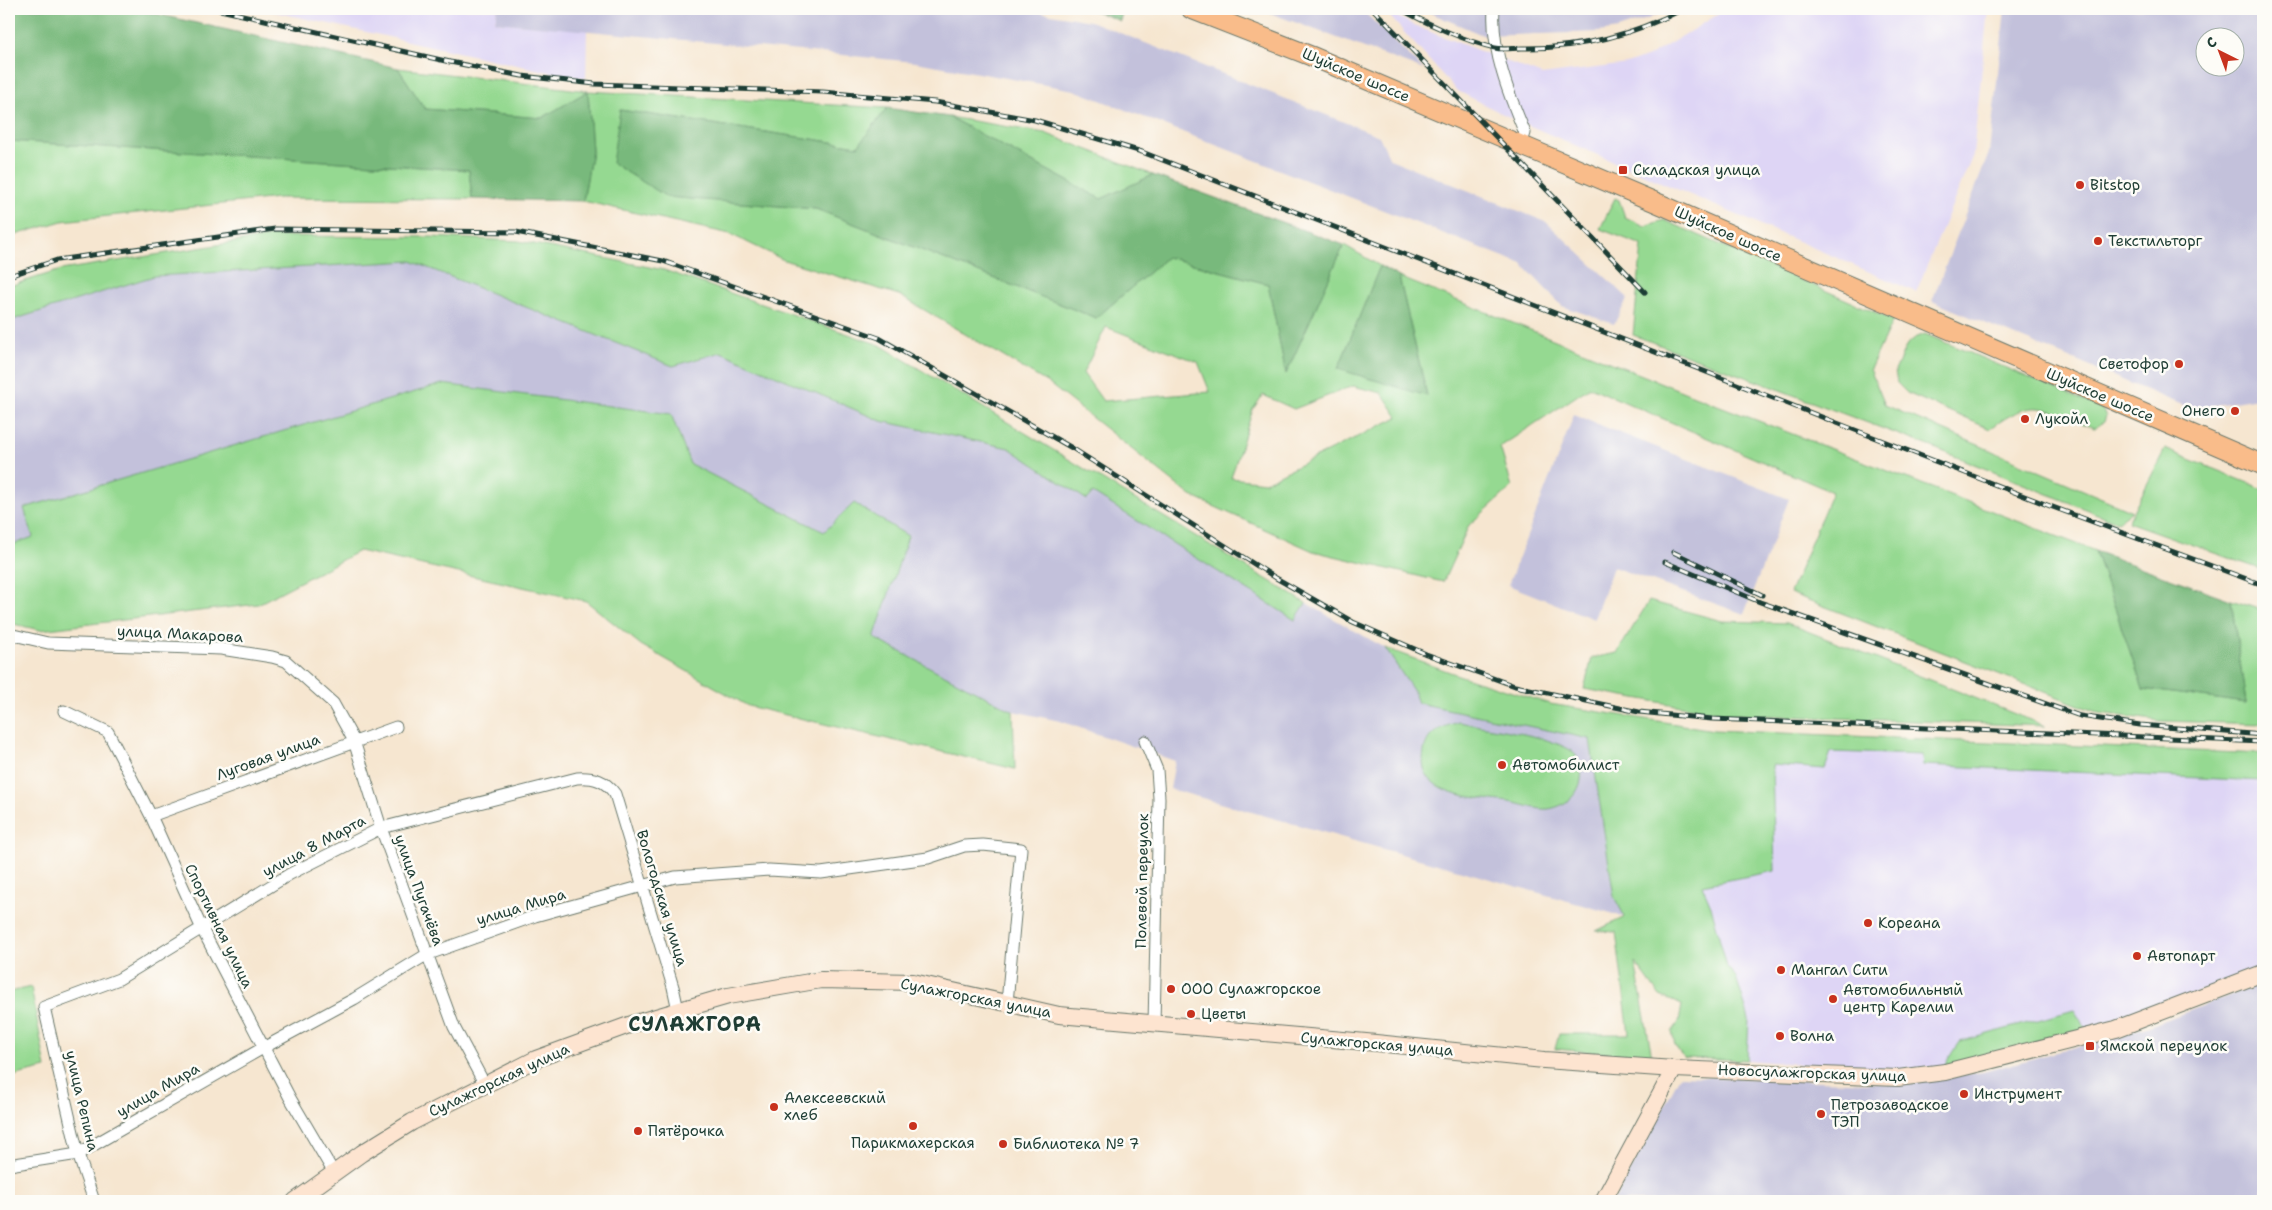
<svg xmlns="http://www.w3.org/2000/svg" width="2272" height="1210" font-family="'Shantell Sans',sans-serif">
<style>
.built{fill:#ded5f5}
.industrial{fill:#c3c1db;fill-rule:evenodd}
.green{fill:#95d991;stroke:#5a8b62;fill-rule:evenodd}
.forest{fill:#78b97b;stroke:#4c7b58}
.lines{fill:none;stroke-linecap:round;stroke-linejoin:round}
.minor-casing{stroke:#6a786b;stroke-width:13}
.secondary-casing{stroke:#6a786b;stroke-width:18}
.primary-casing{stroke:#6a786b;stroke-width:21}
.minor{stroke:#fff;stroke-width:11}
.secondary{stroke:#fde4d0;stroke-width:16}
.primary{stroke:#f9bc8a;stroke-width:19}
.rail-casing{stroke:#1f3d34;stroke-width:5}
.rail{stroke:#fdfcf7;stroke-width:3;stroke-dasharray:9;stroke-linecap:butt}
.poi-dot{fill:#c8321e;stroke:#fdfcf7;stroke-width:2}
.labels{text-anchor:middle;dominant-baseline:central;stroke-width:5;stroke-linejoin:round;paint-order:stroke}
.street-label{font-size:15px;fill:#1f3d34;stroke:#fdfcf7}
.poi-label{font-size:15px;fill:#1f3d34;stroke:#fdfcf7;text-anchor:start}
.district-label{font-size:20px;font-weight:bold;letter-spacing:1px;fill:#1f3d34;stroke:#fdfcf7}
</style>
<rect width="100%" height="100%" fill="#fdfcf7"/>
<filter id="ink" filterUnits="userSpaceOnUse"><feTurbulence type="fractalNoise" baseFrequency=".02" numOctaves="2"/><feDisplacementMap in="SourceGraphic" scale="10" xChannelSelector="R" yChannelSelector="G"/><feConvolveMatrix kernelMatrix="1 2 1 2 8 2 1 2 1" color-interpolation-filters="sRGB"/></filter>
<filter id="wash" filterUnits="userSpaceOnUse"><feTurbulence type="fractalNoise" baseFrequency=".0096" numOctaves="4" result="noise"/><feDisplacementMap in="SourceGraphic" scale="20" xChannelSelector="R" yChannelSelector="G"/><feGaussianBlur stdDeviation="1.12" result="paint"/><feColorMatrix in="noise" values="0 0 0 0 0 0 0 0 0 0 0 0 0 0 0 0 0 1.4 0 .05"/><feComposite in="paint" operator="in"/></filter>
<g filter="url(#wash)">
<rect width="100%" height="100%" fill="#f6e6d0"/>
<path class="built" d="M261,9H497L495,22L587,30L586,78L563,75Z
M1727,9H1988L1973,155L1916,292L1507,116L1456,90L1385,11L1423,29L1542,75L1627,64L1651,55Z
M1830,751L1923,755V765L2263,781V967L2153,1009L2087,1030L2074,1010L1959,1042L1943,1067L1900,1072L1747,1060L1749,1019L1736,977L1727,967L1711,906L1701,885L1774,871L1772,765L1825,769Z"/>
<path class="industrial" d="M497,9H1023L1090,21L1379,136L1390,159L1546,222L1628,298L1614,324L1562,306L1522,264L1074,90L915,62L495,22Z
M1259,9H1361L1424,70Z
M1421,9H1669L1650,18L1618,29L1599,32L1485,36Z
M2005,9H2263V415L2258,398L2192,409L1932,301L1989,153ZM2204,38H2234V68H2204Z
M411,261L673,366L721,352L881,421L1009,448L1087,500L1093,493L1295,620L1306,603L1385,648L1413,690L1418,703L1590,739L1614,897L1625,917L1170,789L1175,761L1060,721L1013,711L873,638L907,536L824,532L690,464L671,414L24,508L33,538L9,546V321L154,276Z
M1574,415L1789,499L1744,614L1613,567L1594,619L1508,585Z
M2263,983V1201H1614L1680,1076L1902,1084L1983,1072L2144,1028Z"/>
<path class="green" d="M398,68L588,91L887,108L858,146L620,110L667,197L816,209L1096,318L1167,257L1268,284L1286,374L1344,245L1380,266L1338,369L1427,395L1399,277L1694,396L2095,551L2143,689L2246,703L2231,600L2263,610V724L2161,721L2099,713L1790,593L1832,492L1590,387L1500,447L1512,487L1469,525L1443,582L1313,551L1191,496L1048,383L899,295L784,260L730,234L583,201L592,151L588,91L542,118L425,109ZM1106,327L1198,362L1210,392L1103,401L1083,373ZM1353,386L1382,393L1398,417L1265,482L1231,478L1253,409L1263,395L1294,409Z
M949,117L1045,133L1153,175L1101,199Z
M9,141L469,170L472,199L278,198L62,221L9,237Z
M1615,198L1619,200L1625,217L1645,226L1664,220L1893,320L1870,369L1885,405L2132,511L2117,522L1932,447L1633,335L1642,245L1600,229Z
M273,236L430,237L519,241L664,270L880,345L1306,603L1295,620L1093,493L1087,500L1009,448L881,421L721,352L673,366L411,261L154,276L9,321V286L61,270Z
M1925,334L2101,408L2106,416L2104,422L2094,428C2045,409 2036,394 1990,429L1907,393L1897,383L1895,371L1907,344L1915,338Z
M442,384L671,414L690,464L824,532L854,503L908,536L874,638L1013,711L1015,769L748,706L641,645L586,601L359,551L258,604L40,630L9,623V546L33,537L24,508Z
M2165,449L2263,489V570L2128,522Z
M1649,601L1722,621L1787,623L2045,726L1727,714L1584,689L1592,658L1617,653Z
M1385,648L1458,675L1550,704L1714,730L2263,754V781L1923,765L1922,755L1831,752L1825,769L1772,765L1775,871L1702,885L1711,906L1727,967L1736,977L1749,1019L1747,1060L1684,1058L1675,1046L1672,1032L1679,1022L1682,1005L1660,996L1635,962L1652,1057L1555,1049L1559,1034H1629L1616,932L1596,931L1625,917L1614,897L1590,739L1418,703L1413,690Z
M1459,722C1491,729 1545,734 1572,751C1576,753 1576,756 1578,760C1589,783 1572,806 1548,809C1538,810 1525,805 1515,803C1482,797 1414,799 1424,751C1427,732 1442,727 1459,722Z
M31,987L46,1068L9,1077V992Z
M2074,1010L2087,1030L1943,1067L1959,1042Z"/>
<path class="forest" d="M9,9H134L398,68L425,109L542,118L588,91L592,151L583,201L472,199L469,170L9,141Z
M1081,9H1123L1120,21L1095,11Z
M887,108L949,117L1101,199L1153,175L1344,245L1286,374L1268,284L1167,257L1096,318L816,209L667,197L612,163L620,110L858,146Z
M1380,266L1399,277L1427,396L1338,369Z
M2095,551L2231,600L2246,703L2143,689Z"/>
</g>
<g filter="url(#ink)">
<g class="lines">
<defs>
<path id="minor" d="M1494,9C1491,50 1509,95 1525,133L1521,145
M9,634L48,643L221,649L272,657L286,661L333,703L354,741L381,828L454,1027L484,1083
M64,711L108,732L151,816L202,929L290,1098L334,1173
M1145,741L1157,770L1159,798L1154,1025
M151,816L396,727
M9,1165L78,1154L263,1048L354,999L426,955L535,916L675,877L769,870L821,873L928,858L964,846L983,845L1021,849L1007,1003
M94,1201L78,1154L44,1007L119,979L290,874L381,828L577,778C594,777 605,780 615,794L673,987L678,1010"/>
<path id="secondary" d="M295,1201L362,1153L412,1122L536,1059L629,1025L728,996L821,980L913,982L1059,1015L1366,1042L1544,1060L1674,1069L1898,1078L1945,1072L2116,1029L2263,973
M1603,1201L1674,1069"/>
<path id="primary" d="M1191,9L1311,56L1662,205L2263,465"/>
</defs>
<use href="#minor" class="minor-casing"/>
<use href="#secondary" class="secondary-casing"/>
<use href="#primary" class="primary-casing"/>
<use href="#minor" class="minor"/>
<use href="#secondary" class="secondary"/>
<use href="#primary" class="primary"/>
<defs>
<path id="rail" d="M216,9L450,62L522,76L595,84L823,92L935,102L1035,120L1142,152L2050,506L2263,585
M1373,9L1645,292
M1400,9C1426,23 1467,42 1495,48C1503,50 1513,48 1522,48C1579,49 1633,35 1683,9
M9,276L57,260L275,229L516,232L663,261L879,338L1072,448L1276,578L1353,622L1426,654L1515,686L1639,712L1712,719L2263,742
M1673,552L1762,595
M1665,562L1760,602L2080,716L2140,725L2263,735"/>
</defs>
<use href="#rail" class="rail-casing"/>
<use href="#rail" class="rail"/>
</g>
</g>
<g class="poi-dot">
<rect x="1618" y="165" width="10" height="10" rx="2.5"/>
<circle cx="2080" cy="185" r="5"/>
<circle cx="2098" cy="241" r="5"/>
<circle cx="2179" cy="364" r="5"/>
<circle cx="2235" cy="411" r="5"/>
<circle cx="2025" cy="419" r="5"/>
<circle cx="1502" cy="765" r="5"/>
<circle cx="1868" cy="923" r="5"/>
<circle cx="2137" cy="956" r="5"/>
<circle cx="1781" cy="970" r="5"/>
<circle cx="1171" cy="989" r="5"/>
<circle cx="1833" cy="999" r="5"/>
<circle cx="1191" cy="1014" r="5"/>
<circle cx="1780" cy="1036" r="5"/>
<rect x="2085" y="1041" width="10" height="10" rx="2.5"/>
<circle cx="1964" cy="1094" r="5"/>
<circle cx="774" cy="1107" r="5"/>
<circle cx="1821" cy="1114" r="5"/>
<circle cx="913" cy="1126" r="5"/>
<circle cx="638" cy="1131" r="5"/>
<circle cx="1003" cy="1144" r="5"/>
</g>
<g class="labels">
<g class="street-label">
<text transform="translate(1356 75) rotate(23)">Шуйское шоссе</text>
<text transform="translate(1728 234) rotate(24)">Шуйское шоссе</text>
<text transform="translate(2100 395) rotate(23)">Шуйское шоссе</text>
<text transform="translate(180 634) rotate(3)">улица Макарова</text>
<text transform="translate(268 757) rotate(-20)">Луговая улица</text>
<text transform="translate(314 846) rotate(-28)">улица 8 Марта</text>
<text transform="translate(1142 881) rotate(-89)">Полевой переулок</text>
<text transform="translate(419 890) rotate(70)">улица Пугачёва</text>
<text transform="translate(662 898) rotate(73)">Вологодская улица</text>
<text transform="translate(521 907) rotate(-17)">улица Мира</text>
<text transform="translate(219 926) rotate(64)">Спортивная улица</text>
<text transform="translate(976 998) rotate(11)">Сулажгорская улица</text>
<text transform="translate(1377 1044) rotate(5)">Сулажгорская улица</text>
<text transform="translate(1812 1073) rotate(2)">Новосулажгорская улица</text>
<text transform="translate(499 1080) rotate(-25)">Сулажгорская улица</text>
<text transform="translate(158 1090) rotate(-30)">улица Мира</text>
<text transform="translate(82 1101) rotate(77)">улица Репина</text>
</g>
<g class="poi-label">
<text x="1633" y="170">Складская улица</text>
<text x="2090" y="185">Bitstop</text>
<text x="2108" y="241">Текстильторг</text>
<text x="2169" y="364" text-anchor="end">Светофор</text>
<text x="2225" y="411" text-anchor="end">Онего</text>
<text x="2035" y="419">Лукойл</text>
<text x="1512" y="765">Автомобилист</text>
<text x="1878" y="923">Кореана</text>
<text x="2147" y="956">Автопарт</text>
<text x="1791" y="970">Мангал Сити</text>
<text x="1181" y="989">ООО Сулажгорское</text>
<text x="1843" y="990">Автомобильный<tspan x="1843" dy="17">центр Карелии</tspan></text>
<text x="1201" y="1014">Цветы</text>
<text x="1790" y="1036">Волна</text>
<text x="2100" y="1046">Ямской переулок</text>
<text x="1974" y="1094">Инструмент</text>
<text x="784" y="1098">Алексеевский<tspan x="784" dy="17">хлеб</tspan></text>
<text x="1831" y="1105">Петрозаводское<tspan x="1831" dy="17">ТЭП</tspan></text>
<text x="648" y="1131">Пятёрочка</text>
<text x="913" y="1143" text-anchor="middle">Парикмахерская</text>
<text x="1013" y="1144">Библиотека № 7</text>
</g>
<g class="district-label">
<text x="695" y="1024">СУЛАЖГОРА</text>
</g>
</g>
<rect width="2272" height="1210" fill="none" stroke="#fdfcf7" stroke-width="30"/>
<g transform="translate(2220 52) rotate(318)"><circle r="24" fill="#fdfcf7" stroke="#a4b0a9"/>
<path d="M0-4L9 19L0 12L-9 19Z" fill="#c8321e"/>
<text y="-8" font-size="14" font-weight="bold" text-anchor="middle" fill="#1f3d34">С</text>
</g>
</svg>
